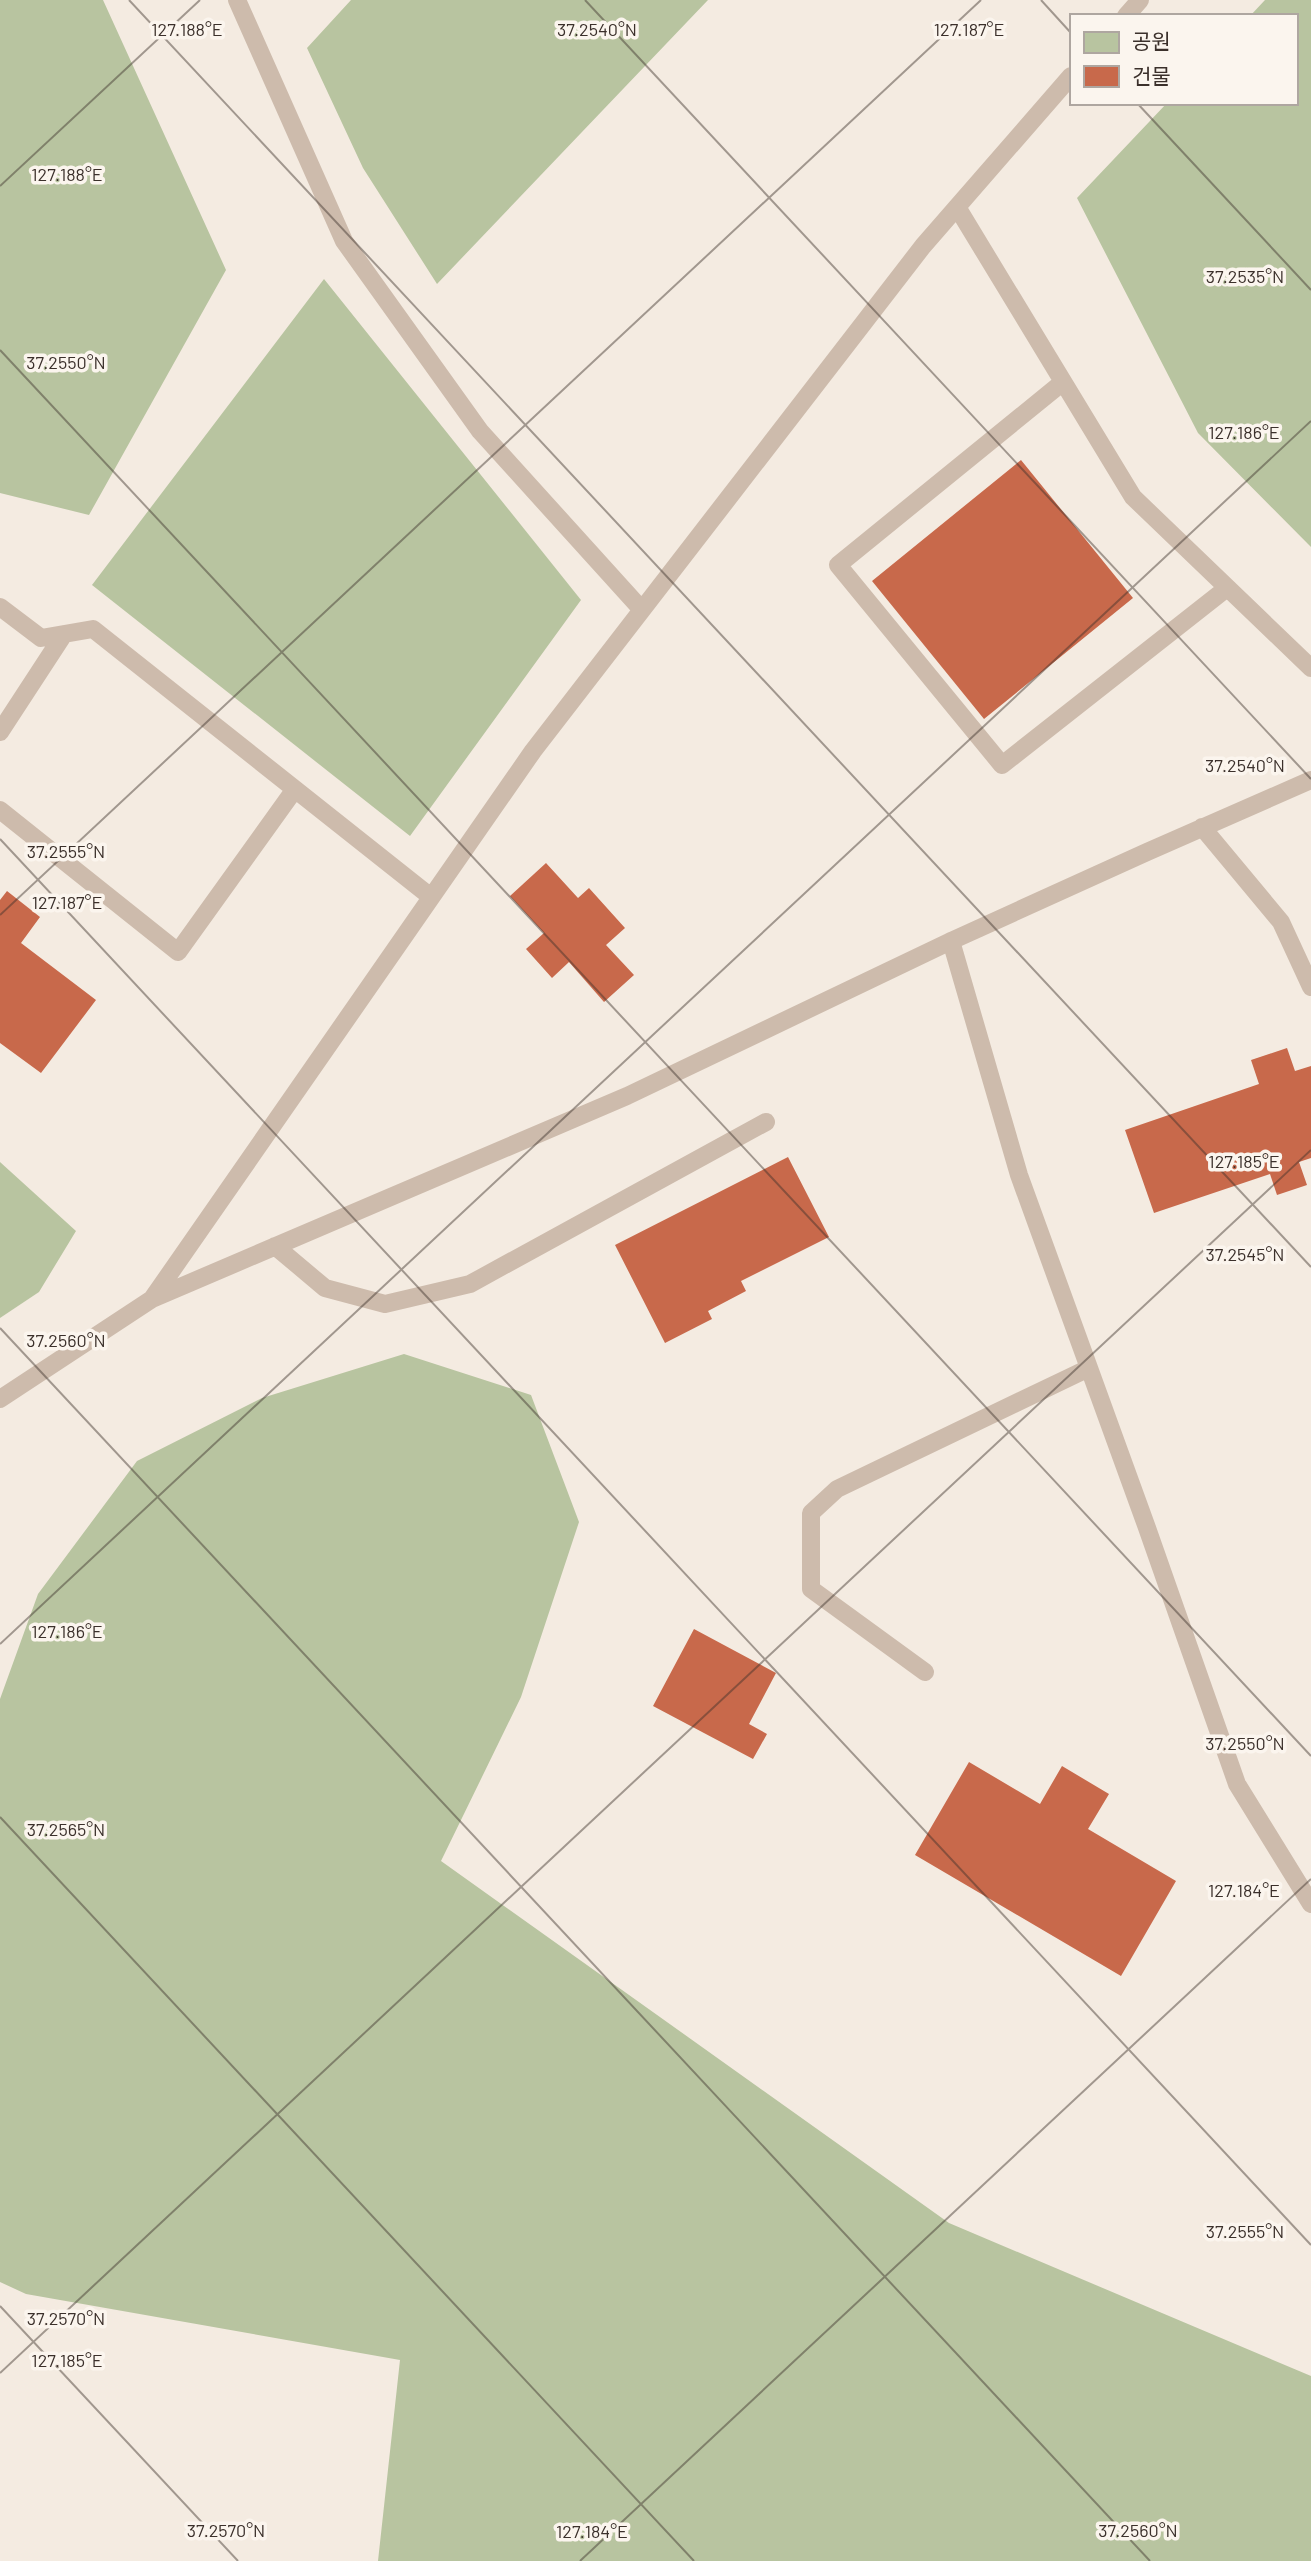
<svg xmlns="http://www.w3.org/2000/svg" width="1311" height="2561" font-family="Barlow,'Noto Sans KR',sans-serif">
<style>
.green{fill:#b8c4a0}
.building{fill:#c8694b}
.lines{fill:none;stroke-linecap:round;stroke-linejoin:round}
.lane{stroke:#cdbbac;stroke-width:18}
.ticks{fill:none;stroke:#3b302b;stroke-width:2;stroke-opacity:0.45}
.ticks-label{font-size:18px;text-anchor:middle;fill:#3b302b;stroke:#fbf5ee;stroke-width:7;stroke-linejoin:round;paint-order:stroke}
</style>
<rect width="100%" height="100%" fill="#f4ebe1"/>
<path class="green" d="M0,0H103L226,270L89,515L0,493Z
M351,0H708L437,284L363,168L307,48Z
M1265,0H1311V547L1198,433L1077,198L1167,103H1295V16H1250Z
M324,279L581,600L410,836L92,585Z
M0,1162L76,1231L39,1292L0,1318Z
M404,1354L531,1395L579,1522L521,1697L441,1861L949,2223L1311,2376V2561H378L400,2360L26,2294L0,2282V1699L38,1594L137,1461L262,1398Z"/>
<path class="building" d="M1021,460L1133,598L984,719L872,581Z
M546,863L578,898L589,888L625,928L606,945L634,975L604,1002L569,962L552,978L526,949L544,933L510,896Z
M7,891L40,917L21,943L96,1000L41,1073L0,1043V900Z
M1287,1048L1295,1071L1311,1066V1158L1299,1162L1307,1185L1277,1195L1270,1174L1154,1213L1125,1130L1259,1084L1251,1060Z
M788,1157L829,1237L741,1281L746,1291L708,1311L712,1319L665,1343L615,1245Z
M694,1629L776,1673L749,1724L767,1734L753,1759L653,1706Z
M969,1762L1040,1804L1062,1766L1109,1794L1088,1829L1176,1881L1121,1976L915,1855Z"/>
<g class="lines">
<path class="lane" d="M237,0L344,241L480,431L642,610
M1126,16L1140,0
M957,207L1133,497L1311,668
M1063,382L838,565L1002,765L1227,588
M0,607L41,638L93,629L431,897
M0,732L64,634
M0,810L178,952L295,789
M1202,827L1281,922L1311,987
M951,941L1019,1175L1146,1525L1237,1784L1311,1904
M275,1246L325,1288L385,1304L470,1284L766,1122
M152,1299L627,1096L951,941L1147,852L1311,780
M0,1399L152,1299L533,751L923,246L1071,76
M925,1672L811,1589V1513L837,1489L1089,1368"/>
</g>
<path class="ticks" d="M129,0L1311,1267M585,0L1311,779M1041,0L1071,33M1137,103L1311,290M0,186L200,0M0,350L1311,1756M0,839L1311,2245M0,915L981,0M0,1328L1150,2561M0,1644L1311,421M0,1817L694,2561M0,2306L238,2561M0,2373L1311,1150M580,2561L1311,1879"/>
<g class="ticks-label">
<text x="187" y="36">127.188°E</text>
<text x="969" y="36">127.187°E</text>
<text x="597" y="36">37.2540°N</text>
<text x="67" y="181">127.188°E</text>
<text x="1245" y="283">37.2535°N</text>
<text x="66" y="369">37.2550°N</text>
<text x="1244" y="439">127.186°E</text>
<text x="1245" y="772">37.2540°N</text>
<text x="66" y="858">37.2555°N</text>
<text x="67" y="909">127.187°E</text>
<text x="1244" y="1168">127.185°E</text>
<text x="1245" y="1261">37.2545°N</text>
<text x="66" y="1347">37.2560°N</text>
<text x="67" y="1638">127.186°E</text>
<text x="1245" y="1750">37.2550°N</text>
<text x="66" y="1836">37.2565°N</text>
<text x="1244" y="1897">127.184°E</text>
<text x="1245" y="2238">37.2555°N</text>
<text x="66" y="2325">37.2570°N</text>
<text x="67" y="2367">127.185°E</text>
<text x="226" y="2537">37.2570°N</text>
<text x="1138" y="2537">37.2560°N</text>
<text x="592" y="2538">127.184°E</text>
</g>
<rect x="1070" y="14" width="228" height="91" fill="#fbf5ee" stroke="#aea6a0" stroke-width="2"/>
<rect x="1084" y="32" width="35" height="21" fill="#b8c4a0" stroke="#aea6a0" stroke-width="2"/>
<text x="1132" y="49" font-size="21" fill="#3b302b">공원</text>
<rect x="1084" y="66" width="35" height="21" fill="#c8694b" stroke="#aea6a0" stroke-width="2"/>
<text x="1132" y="84" font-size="21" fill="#3b302b">건물</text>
</svg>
